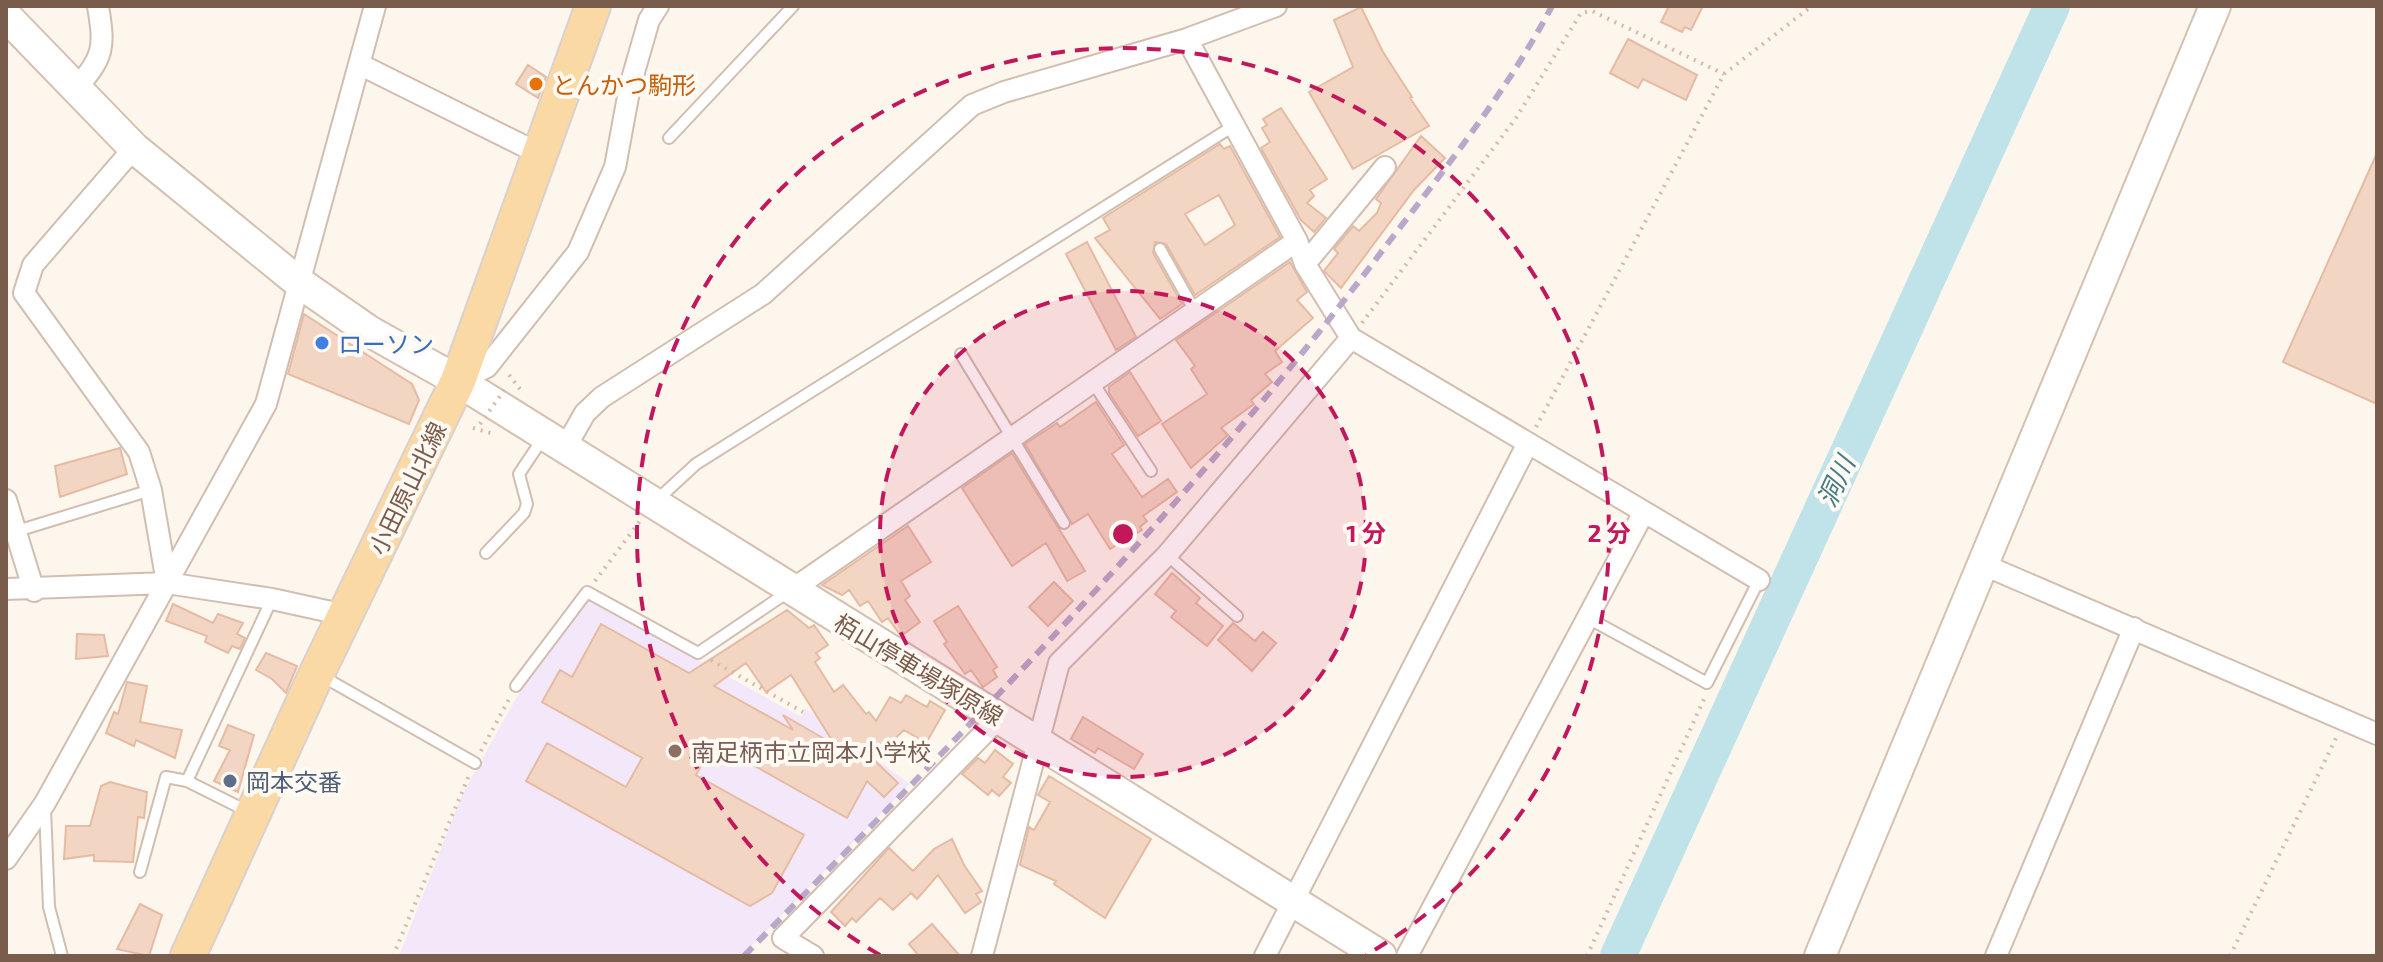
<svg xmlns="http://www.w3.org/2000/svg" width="2383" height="962" font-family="'Exo 2','Noto Sans JP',sans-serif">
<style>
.education{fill:#f3e8fa}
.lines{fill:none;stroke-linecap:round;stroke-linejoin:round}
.river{stroke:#bfe3e8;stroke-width:36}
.building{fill:#f3d5c3;stroke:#e6bba3;stroke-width:2;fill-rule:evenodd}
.lane-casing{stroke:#d1beb0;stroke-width:14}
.street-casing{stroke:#d1beb0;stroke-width:24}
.secondary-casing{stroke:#d6c0b0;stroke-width:34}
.primary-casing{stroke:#dad1cd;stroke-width:38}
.path{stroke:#d9b8a5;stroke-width:4;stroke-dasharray:2 6;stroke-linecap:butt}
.lane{stroke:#fff;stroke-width:10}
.street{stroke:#fff;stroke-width:20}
.secondary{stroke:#fff;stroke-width:30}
.primary{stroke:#fbd9a5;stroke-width:34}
.rail{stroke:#b9a8c9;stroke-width:6;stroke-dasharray:12 8;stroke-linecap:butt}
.path-bridge{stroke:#d9b8a5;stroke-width:4;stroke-dasharray:2 6;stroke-linecap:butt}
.ring{fill:none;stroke:#c2185b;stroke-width:4;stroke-dasharray:14 10}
.food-dot{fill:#e8710a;stroke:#fffaf3;stroke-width:3}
.shop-dot{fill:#3f7fe0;stroke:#fffaf3;stroke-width:3}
.education-dot{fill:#8d6e63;stroke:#fffaf3;stroke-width:3}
.service-dot{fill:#5c6f8a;stroke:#fffaf3;stroke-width:3}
.labels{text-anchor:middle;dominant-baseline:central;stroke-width:8;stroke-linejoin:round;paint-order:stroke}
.food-label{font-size:24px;fill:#c56008;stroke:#fffaf3;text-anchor:start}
.shop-label{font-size:24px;fill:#366cbe;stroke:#fffaf3;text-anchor:start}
.street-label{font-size:24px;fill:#7a5c4d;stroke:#fffaf3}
.education-label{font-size:24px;fill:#785e54;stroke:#fffaf3;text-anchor:start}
.service-label{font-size:24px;fill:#4e5e75;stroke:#fffaf3;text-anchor:start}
.water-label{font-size:26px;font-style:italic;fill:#437c86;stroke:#fffaf3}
.centre{fill:#c2185b;stroke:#fffaf3;stroke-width:4}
.ring-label{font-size:24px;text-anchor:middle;font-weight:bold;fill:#c2185b;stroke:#fffaf3;stroke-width:8;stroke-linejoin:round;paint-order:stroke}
</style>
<rect width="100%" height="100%" fill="#fdf6ec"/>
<path class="education" d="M591,600L801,717L805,708L910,784L742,956H399L462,795L524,684L584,601Z"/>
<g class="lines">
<path class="river" d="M1618,956L2052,6"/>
</g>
<path class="building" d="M1669,6H1703L1691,30L1685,27L1682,32L1661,22Z
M1361,7L1383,52L1412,97L1410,98L1429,126L1353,169L1309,92L1353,67L1334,20Z
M1628,39L1697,75L1686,100L1643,79L1638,88L1610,73Z
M528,65L546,77L538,98L516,84Z
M1281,108L1327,179L1310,190L1314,196L1307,203L1326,218L1314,232L1301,220L1261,148L1270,142L1262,128L1267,125L1263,119Z
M1421,136L1445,158L1414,190L1341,288L1324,271L1338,253L1334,249L1353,226L1359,231L1377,213L1381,203L1376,199Z
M1220,144L1224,149L1230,146L1280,237L1195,295L1166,244L1155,242L1153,253L1182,304L1160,319L1095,238L1110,230L1103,218ZM1219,195L1235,225L1205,245L1185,214Z
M2377,153V404L2283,362Z
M1087,242L1136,337L1116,350L1066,254Z
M1290,262L1307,292L1297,300L1313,318L1275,351L1282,362L1265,374L1272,382L1251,400L1254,404L1221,428L1228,435L1191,468L1162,424L1207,394L1191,369L1195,366L1176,340Z
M304,314L412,384L419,400L409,424L288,374Z
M1130,372L1161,421L1138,436L1109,393V387Z
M1096,402L1124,445L1112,454L1142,497L1168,479L1177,492L1143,516L1147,521L1140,527L1142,530L1110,549L1088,514L1072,524L1025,444L1057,423L1060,427Z
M120,448L127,474L60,497L55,466Z
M1012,453L1085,571L1067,581L1046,543L1012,566L962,488Z
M908,526L931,562L901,581L910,596L905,600L920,622L901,636L888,618L882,622L868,601L860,606L849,590L842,595L822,585Z
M1172,573L1200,598L1196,603L1223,626L1207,646L1171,617L1176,611L1155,594Z
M1054,582L1073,601L1048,626L1029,607Z
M173,604L213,623L218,614L243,623L237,634L245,638L240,649L232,646L228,653L205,642L207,636L166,621Z
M958,606L997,667L993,670L997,677L983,687L971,670L965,674L944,644L947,642L934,621Z
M787,610L809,628L814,625L828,645L816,653L820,658L815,662L834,692L843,685L866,714L869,712L876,721L890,697L901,703L906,695L927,707L930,701L945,710L926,743L904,730L873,759L898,783L884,797L867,781L847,818L714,743L696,775L804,835L772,893L750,906L526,781L547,743L626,787L642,758L542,702L560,670L572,677L601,624L689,673ZM746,663L766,692L791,675L835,745L783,715L793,730L714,686Z
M1233,623L1255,641L1263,632L1276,643L1252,671L1218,640Z
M77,634L104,635L108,656L76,659Z
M266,653L297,666L286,693L272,679L256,670Z
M127,682L147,686L140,722L182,730L175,758L136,740L134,746L106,733L114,712L118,714Z
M1083,717L1143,754L1134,769L1098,748L1095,753L1071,739Z
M228,725L254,735L238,792L214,781L230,750L219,746Z
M995,750L1013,764L1003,777L1011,783L999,796L992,790L988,795L962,774L978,758L985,763Z
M1049,776L1151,839L1105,918L1054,884L1056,881L1020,865L1029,827L1034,830L1050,802L1038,795Z
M110,782L147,792L144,818L138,817L133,862L94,861V855L64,859L66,826H90L101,786Z
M952,839L964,865L982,891L976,894L981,902L965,913L938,875L917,899L911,893L893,910L880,898L856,922L852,918L845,926L831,912L889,848L913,871L934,849Z
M140,904L162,915L149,956L117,949Z
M932,924L960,956H919L909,944Z"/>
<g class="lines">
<defs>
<path id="lane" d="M669,138L793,6
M1160,249L1195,311
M961,354L1064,523
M1092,381L1151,471
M657,500L696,464L1235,125
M17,531L151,490
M486,553L524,513L527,504L519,474L543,438
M1167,555L1237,616
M1588,618L1707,683L1759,580
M320,675L475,763
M516,686L587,592L698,653L788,592
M187,781L272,599
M45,809L49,907L62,956
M140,872L166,777L187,781L249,812"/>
<path id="street" d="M1187,39L1297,241L1305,264L1351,338L1759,580
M359,64L540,154
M75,90C104,56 105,49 98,6
M134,148L33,265L24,293L139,452L151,490L167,583
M1305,264L1385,167
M458,381L487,367L578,252L615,167L630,86L649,20L658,6
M565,448L585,413L602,397L763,294L972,105L1004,92L1187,39L1276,6
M6,500L34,591
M1984,565L2377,734
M6,589L167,583L272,599L345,615
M790,591L1297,241
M6,859L45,803L266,404L375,6
M813,956L783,938L999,718
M982,956L1059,663L1167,555L1351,338
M1265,956L1528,443
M1407,956L1644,512
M1996,956L2134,628"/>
<path id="secondary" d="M6,16L134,148L297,281L369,331L458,381L1381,956
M1820,956L2215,6"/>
<path id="primary" d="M188,956L317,673L458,381L593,6"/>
</defs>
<use href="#lane" class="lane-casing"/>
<use href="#street" class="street-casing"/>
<use href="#secondary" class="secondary-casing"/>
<use href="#primary" class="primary-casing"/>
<path class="path" d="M1362,323L1516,118L1581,13L1592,11L1724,74
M509,375L520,389
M1536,427L1724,74L1812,6
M473,428L494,434
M595,581L640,521
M711,660L803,712
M481,751L509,699
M393,956L470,773
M1587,956L1705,697
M2230,956L2337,736"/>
<use href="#lane" class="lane"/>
<use href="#street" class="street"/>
<use href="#secondary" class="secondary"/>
<use href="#primary" class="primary"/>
<path class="rail" d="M744,956C964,731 1186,509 1376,259C1438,177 1504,97 1552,6"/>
<path class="path-bridge" d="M480,424L508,385"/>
</g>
<circle cx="1123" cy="534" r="243" fill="#c2185b" fill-opacity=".12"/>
<g class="ring">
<circle cx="1123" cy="534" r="243"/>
<path d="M880 955A486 486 0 1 1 1366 955"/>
</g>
<circle class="food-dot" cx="536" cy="84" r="8"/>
<circle class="shop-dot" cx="322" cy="343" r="8"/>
<circle class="education-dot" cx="675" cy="751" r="8"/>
<circle class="service-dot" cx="230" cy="781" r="8"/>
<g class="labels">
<g class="food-label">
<text x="552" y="84">とんかつ駒形</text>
</g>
<g class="shop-label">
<text x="338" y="343">ローソン</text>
</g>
<g class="street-label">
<text transform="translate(407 488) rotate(-64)">小田原山北線</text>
<text transform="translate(919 669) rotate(31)">栢山停車場塚原線</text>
</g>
<g class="education-label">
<text x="691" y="751">南足柄市立岡本小学校</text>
</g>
<g class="service-label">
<text x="246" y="781">岡本交番</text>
</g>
<g class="water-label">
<text transform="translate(1835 481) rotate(-65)">洞川</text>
</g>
</g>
<circle cx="1123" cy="534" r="12" class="centre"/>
<g class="ring-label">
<text x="1366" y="542">1 分</text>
<text x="1609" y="542">2 分</text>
</g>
<rect width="2383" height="962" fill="none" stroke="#7a5c4d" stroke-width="16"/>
</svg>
